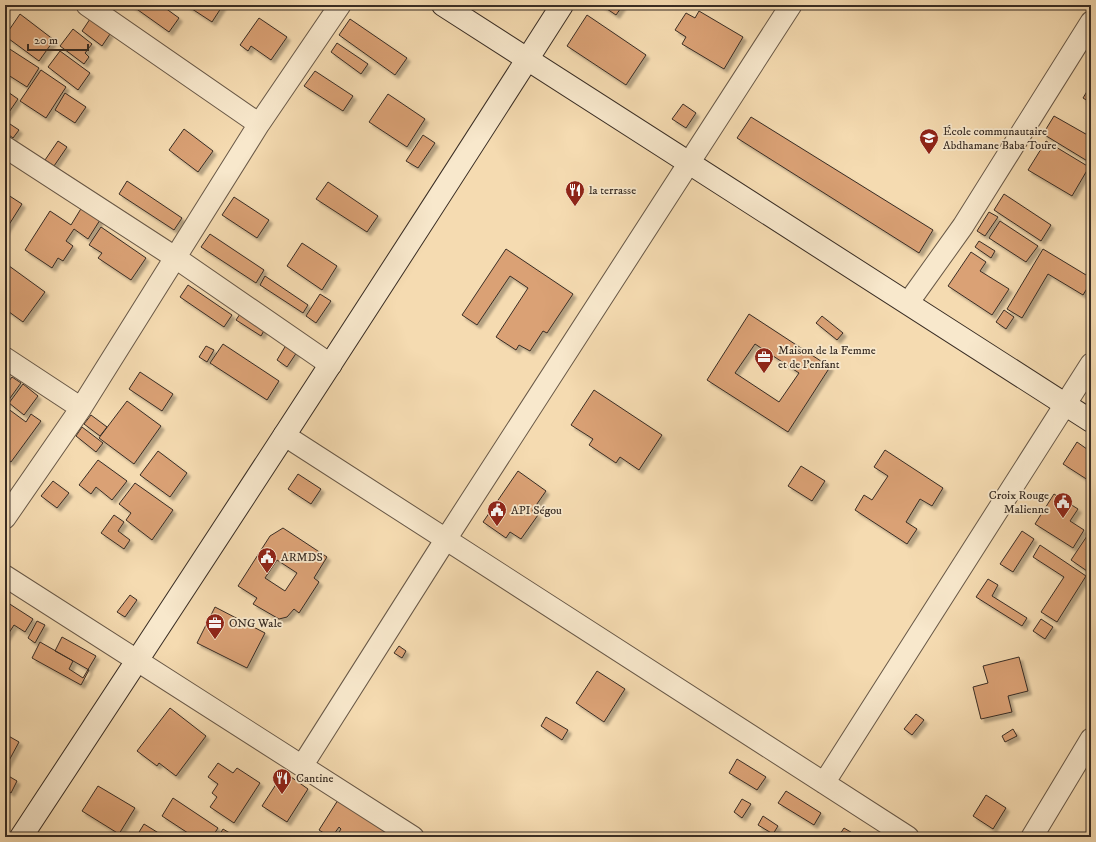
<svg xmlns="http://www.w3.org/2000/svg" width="1096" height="842" font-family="'IM FELL DW Pica',serif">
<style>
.building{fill:#daa175;stroke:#392d24;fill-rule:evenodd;filter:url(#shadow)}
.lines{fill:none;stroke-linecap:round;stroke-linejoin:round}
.street-casing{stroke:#685847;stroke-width:23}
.secondary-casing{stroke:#392d24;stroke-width:24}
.street{stroke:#f8e8cc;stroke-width:21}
.secondary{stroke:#f8e8cc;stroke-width:22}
.labels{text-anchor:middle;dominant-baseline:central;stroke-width:3.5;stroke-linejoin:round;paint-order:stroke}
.poi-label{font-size:12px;fill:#392d24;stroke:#f8e8cc;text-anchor:start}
</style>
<defs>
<filter id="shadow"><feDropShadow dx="3.5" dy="3.5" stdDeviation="1" flood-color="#0004"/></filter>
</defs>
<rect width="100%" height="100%" fill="#f5dbb1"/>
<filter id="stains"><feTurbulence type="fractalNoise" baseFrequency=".005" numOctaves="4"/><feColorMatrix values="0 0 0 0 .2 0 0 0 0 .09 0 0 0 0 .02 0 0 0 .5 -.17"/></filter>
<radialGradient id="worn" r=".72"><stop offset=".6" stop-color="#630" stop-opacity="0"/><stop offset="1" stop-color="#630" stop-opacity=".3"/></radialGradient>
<path class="building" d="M131,5H161L179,18L169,32Z
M186,5H223L212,22Z
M601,5H623L616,15Z
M699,11L743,37L724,69L682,44L686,37L675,30L686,13L695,18Z
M20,14L54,40L39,61L5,36Z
M587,15L646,55L626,85L567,46Z
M259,18L287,37L271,60L251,46L248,51L240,45Z
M90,19L110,34L102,46L82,31Z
M350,19L407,58L395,75L339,35Z
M73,29L92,44L85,53L89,57L84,64L60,46Z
M337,43L368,64L361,74L331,52Z
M5,46L39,68L27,87L5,73Z
M60,51L90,73L78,90L48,67Z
M41,70L66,87L46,118L20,101Z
M315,71L353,96L343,111L304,86Z
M1089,88L1091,89V103L1083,98Z
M5,90L18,99L5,118Z
M65,93L86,107L75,123L55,110Z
M388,94L425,119L407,147L369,122Z
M683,104L696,113L686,128L672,119Z
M1054,116L1091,137V159L1089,162L1043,134Z
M751,117L933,230L919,253L737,138Z
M10,124L19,130L13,138L5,132Z
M184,129L213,151L198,172L169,150Z
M423,135L435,143L418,168L406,161Z
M58,141L67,147L54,166L45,160Z
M1046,141L1089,167L1072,196L1028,170Z
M127,181L182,218L174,230L119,194Z
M328,182L378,216L367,232L316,199Z
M5,193L22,204L5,231Z
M1004,194L1051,225L1041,241L994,210Z
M234,197L269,220L257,238L222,215Z
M82,207L100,220L88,239L74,229L66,241L73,246L63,261L58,258L52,268L25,250L50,211L71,225Z
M989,212L998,217L985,236L977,231Z
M1000,221L1038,246L1026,262L989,238Z
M101,227L146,258L131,280L98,258L102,253L89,245Z
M210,234L264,270L256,283L201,247Z
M979,241L995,251L991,258L975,247Z
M302,243L337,266L322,290L287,266Z
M506,249L573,294L547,333L543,331L530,351L519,345L516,350L496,337L528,288L510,276L477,325L462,315Z
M1043,249L1091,278V282L1083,295L1048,274L1022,318L1007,309Z
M971,252L986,262L980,271L1009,289L992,315L948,286Z
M5,263L45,292L23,322L5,309Z
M265,276L308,305L303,313L260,285Z
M188,285L232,315L224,327L180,297Z
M320,294L331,301L316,323L306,316Z
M1004,310L1014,317L1006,329L996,322Z
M242,311L266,327L261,336L236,320Z
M749,314L830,367L788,432L707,380ZM755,344L799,373L779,402L735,373Z
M822,316L843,333L837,340L816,323Z
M288,342L299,349L287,367L277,360Z
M223,344L279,381L267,400L210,363Z
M206,346L214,350L207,362L199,357Z
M140,372L173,394L162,411L129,389Z
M12,377L21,383L5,405V386Z
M23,384L38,396L24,415L9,403Z
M594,390L662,435L639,470L620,457L616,463L589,445L593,439L571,425Z
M127,401L161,426L134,464L99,438Z
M7,408L26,422L31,414L41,421L11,462L5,458V411Z
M91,415L107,427L100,436L84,424Z
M82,427L103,443L96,452L76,436Z
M1077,442L1091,452V482L1063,464Z
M885,450L943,488L932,506L920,499L906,522L917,529L907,544L855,510L864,495L872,500L888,476L874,467Z
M158,451L187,473L170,497L140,475Z
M98,460L127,481L112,500L96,487L91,494L79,485Z
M801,466L825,481L812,501L788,486Z
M518,471L546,491L532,511L538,515L521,539L510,532L506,538L483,522Z
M298,474L321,489L311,504L288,489Z
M53,481L69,493L57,508L41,496Z
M135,483L173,510L152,540L126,520L131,513L119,504Z
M1054,494L1078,509L1070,521L1084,530L1073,548L1035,524Z
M114,515L124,522L118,531L130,540L124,549L101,533Z
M283,528L327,557L314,578L319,582L299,613L294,609L287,617L279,619L253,604L257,598L238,586L270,536ZM277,560L297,573L285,591L265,578Z
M1091,530V565L1087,571L1071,560Z
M1022,531L1034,539L1013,572L1000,564Z
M1040,545L1086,576L1057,622L1041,612L1064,577L1033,557Z
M988,579L998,585L992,596L1027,618L1022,626L976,597Z
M130,595L137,600L125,617L117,612Z
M5,601L33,619L25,632L14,625L5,639Z
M215,607L265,633L247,668L197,643Z
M1041,619L1053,627L1045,639L1033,631Z
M37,621L45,625L35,643L28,638Z
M62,637L96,656L83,678L69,669L73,661L55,651Z
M40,642L89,670L81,685L32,658Z
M399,646L406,651L402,658L394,653Z
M1019,657L1028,691L1008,696L1012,712L981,719L973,687L988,683L983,666Z
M597,671L625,689L604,722L576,703Z
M170,708L206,736L176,776L159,763L157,766L137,751Z
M916,714L924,720L912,735L904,729Z
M546,717L568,730L562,740L541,726Z
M1013,729L1017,736L1005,742L1002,736Z
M5,734L19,742L5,768Z
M737,759L766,777L757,790L729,773Z
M218,763L233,773L237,768L260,783L234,823L210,807L217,797L212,793L218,784L208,777Z
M284,772L308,789L287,822L262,806Z
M5,774L17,781L11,793L5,789Z
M98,786L135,808L119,834L82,811Z
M786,791L821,813L814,825L778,803Z
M986,795L1006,808L993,829L973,816Z
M173,798L218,828L212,837H194L162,816Z
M742,799L751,804L742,818L734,812Z
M338,800L391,836V837H336L341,829L339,827L332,837H330L319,830Z
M763,816L778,826L773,834L758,825Z
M144,824L165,837H136Z
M844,828L859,837H838Z
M223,829L233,835L231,837H218Z"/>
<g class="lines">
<defs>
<path id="street" d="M87,5L259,124
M5,147L176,258L331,365
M908,303L963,226L1091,22
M5,358L81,408
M284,435L908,837
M5,518L81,408L259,124L340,5
M5,576L413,837
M302,766L446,539L791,5
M824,783L1091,364
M1032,837L1091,739"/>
<path id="secondary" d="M443,5L1091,421
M21,837C203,561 384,284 562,5"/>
</defs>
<use href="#street" class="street-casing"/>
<use href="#secondary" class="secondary-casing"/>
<use href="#street" class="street"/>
<use href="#secondary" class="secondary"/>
</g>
<defs>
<symbol id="school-pin" viewBox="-11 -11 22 30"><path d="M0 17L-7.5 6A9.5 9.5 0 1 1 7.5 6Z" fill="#8f2418" stroke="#f8e8cc"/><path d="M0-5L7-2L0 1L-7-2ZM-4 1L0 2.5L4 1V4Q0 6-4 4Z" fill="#fff"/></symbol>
<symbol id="restaurant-pin" viewBox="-11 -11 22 30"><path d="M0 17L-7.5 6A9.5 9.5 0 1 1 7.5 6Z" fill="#8f2418" stroke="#f8e8cc"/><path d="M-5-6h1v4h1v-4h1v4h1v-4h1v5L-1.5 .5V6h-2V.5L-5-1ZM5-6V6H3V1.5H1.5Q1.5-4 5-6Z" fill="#fff"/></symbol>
<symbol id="office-pin" viewBox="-11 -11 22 30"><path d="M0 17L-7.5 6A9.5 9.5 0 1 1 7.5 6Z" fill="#8f2418" stroke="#f8e8cc"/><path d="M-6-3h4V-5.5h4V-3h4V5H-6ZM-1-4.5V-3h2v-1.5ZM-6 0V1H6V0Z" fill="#fff"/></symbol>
<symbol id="civic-pin" viewBox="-11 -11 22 30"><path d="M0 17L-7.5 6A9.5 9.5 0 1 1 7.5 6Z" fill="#8f2418" stroke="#f8e8cc"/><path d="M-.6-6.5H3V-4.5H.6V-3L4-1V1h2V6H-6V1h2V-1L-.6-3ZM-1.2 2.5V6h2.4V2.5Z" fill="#fff"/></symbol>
</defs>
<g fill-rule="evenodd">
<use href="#school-pin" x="918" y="127" width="22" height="30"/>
<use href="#restaurant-pin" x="564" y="179" width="22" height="30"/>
<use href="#office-pin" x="753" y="346" width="22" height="30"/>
<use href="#civic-pin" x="1052" y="491" width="22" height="30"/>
<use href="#civic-pin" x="486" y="499" width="22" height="30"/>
<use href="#civic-pin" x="256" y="546" width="22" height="30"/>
<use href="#office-pin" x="204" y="612" width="22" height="30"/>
<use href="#restaurant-pin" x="271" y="767" width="22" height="30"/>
</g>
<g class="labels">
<g class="poi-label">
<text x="943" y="131">École communautaire<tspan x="943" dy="14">Abdhamane Baba Toure</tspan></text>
<text x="589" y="190">la terrasse</text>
<text x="778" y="350">Maison de la Femme<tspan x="778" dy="14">et de l'enfant</tspan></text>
<text x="1049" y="495" text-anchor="end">Croix Rouge<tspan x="1049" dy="14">Malienne</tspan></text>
<text x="511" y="510">API Ségou</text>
<text x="281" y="557">ARMDS</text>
<text x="229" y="623">ONG Wale</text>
<text x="296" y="778">Cantine</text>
</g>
</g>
<rect width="1096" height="842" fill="none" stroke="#f5dbb1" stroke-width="20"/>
<rect x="6" y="6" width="1084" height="830" fill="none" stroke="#392d24" stroke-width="2"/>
<rect x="10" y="10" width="1076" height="822" fill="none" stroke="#392d24"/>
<path d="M28 44v6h60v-6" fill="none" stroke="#392d24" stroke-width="2"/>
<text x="34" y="44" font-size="12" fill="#392d24" stroke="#f8e8cc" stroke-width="3" paint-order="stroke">20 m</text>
<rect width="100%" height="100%" filter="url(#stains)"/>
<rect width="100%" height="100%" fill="url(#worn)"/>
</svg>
